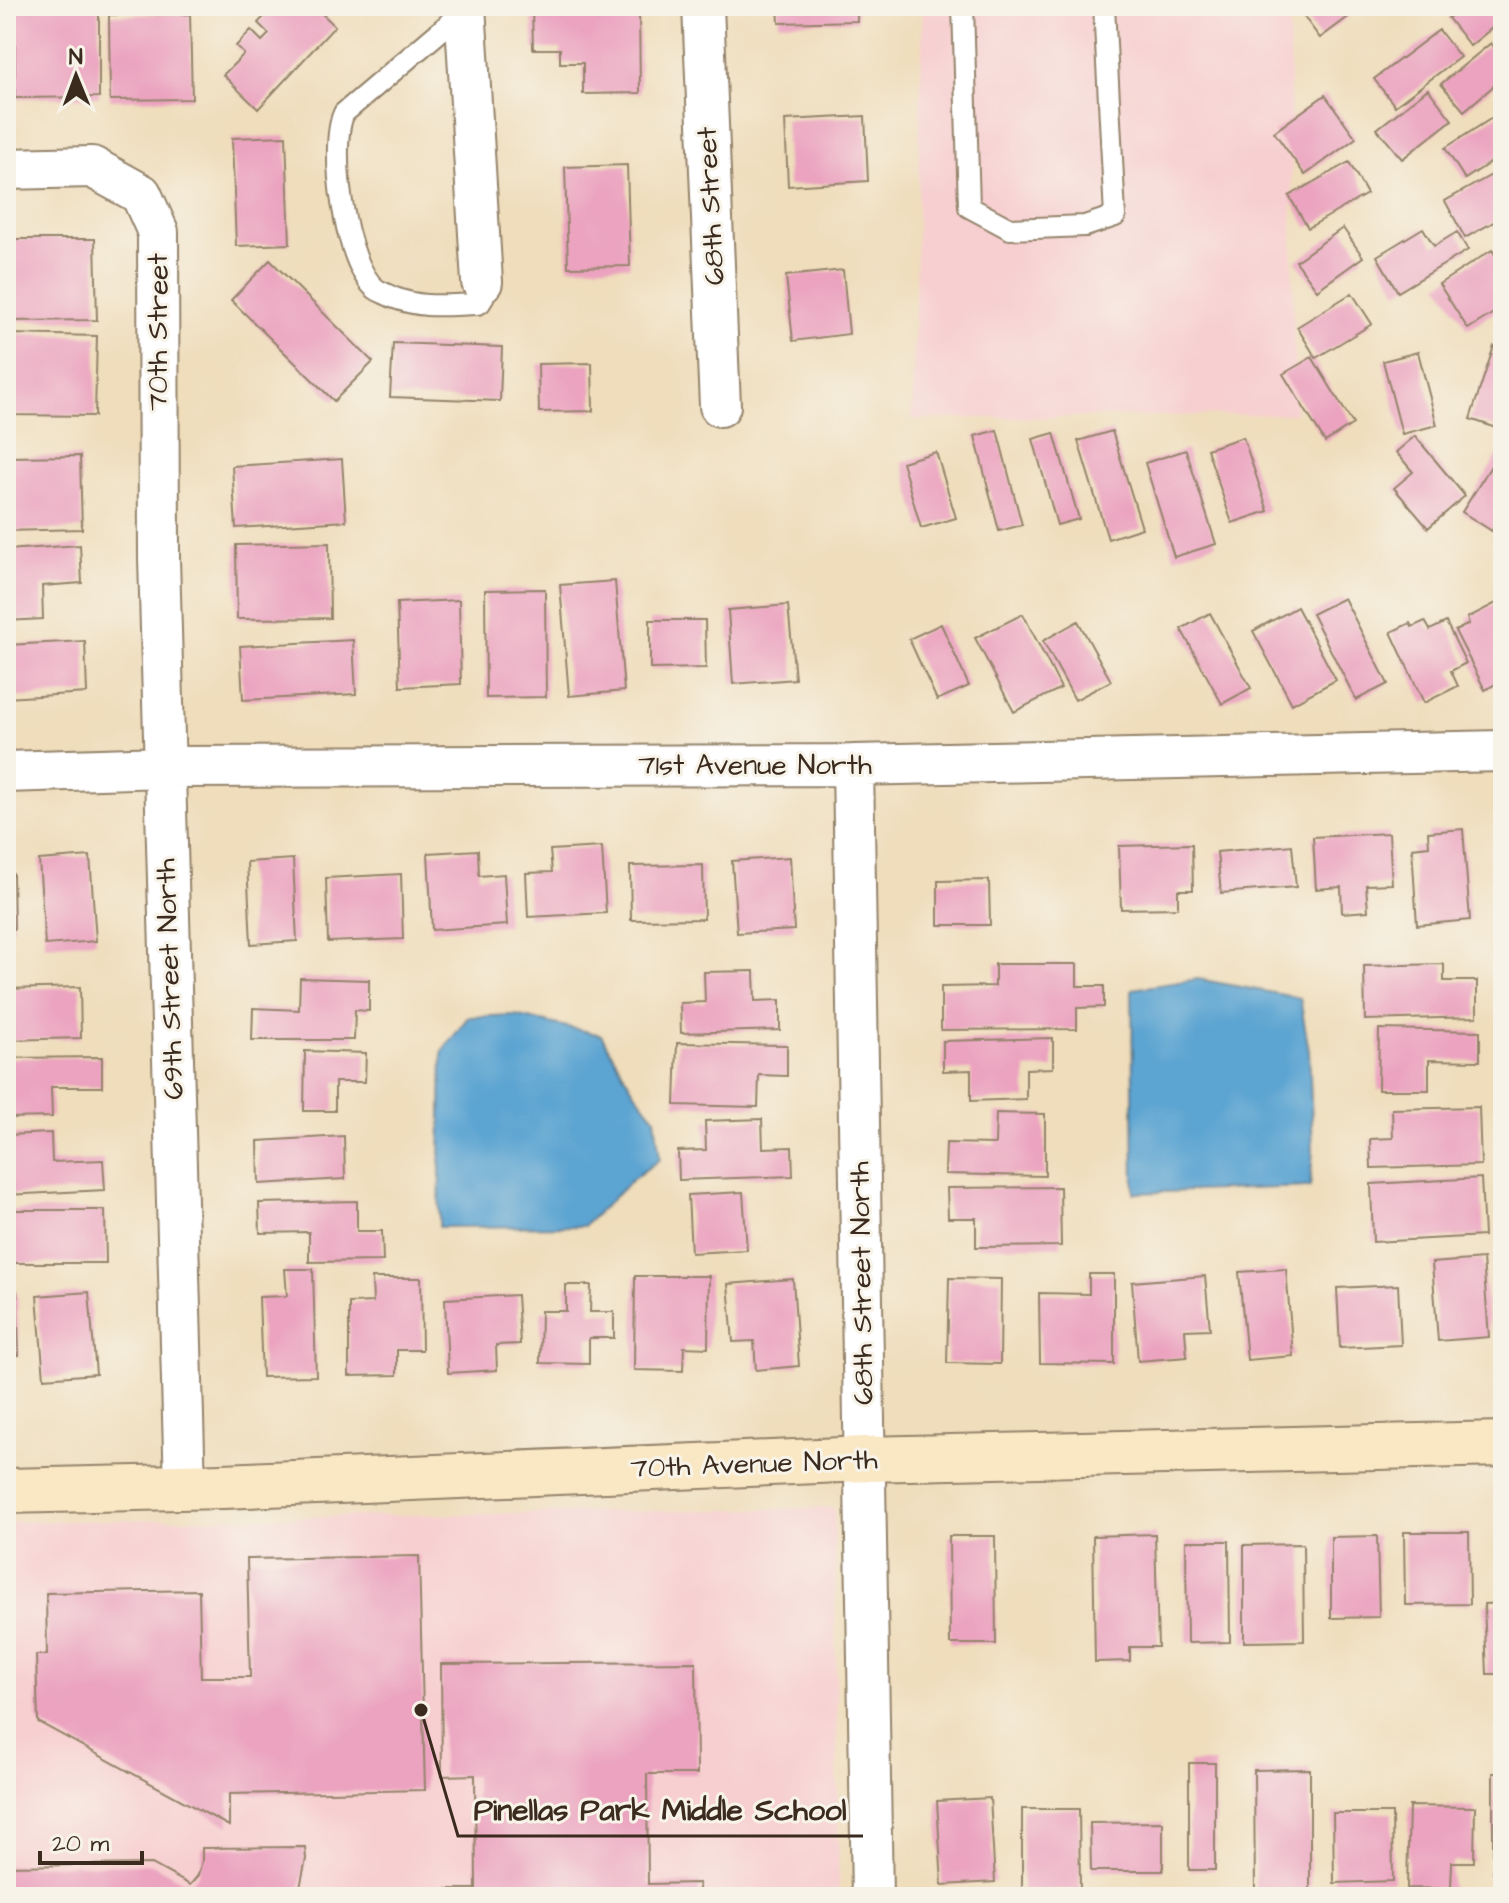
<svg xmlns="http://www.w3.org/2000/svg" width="1509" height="1903" font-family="'Architects Daughter',sans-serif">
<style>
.built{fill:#f7cfd0}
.water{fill:#5ca4d2;stroke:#4c6778;stroke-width:2}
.building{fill:#eba3bf}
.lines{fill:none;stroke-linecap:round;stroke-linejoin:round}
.lane-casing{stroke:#95846c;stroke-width:24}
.street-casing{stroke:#95846c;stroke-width:44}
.secondary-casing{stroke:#95846c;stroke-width:48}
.lane{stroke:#fff;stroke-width:20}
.street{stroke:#fff;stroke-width:40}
.secondary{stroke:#fae7c3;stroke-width:44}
.labels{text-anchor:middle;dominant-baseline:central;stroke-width:6;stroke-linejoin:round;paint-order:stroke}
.street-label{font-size:28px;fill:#3b2a1e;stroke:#f7f3e8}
.leader{fill:none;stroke:#3b2a1e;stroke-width:3}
.callout-dot{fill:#3b2a1e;stroke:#f7f3e8;stroke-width:3}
.callout-label{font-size:30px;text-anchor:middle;font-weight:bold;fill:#3b2a1e;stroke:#f7f3e8;stroke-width:6;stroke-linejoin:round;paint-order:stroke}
</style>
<rect width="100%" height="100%" fill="#f7f3e8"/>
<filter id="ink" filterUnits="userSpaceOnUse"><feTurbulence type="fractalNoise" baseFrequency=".0125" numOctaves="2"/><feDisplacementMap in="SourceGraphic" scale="16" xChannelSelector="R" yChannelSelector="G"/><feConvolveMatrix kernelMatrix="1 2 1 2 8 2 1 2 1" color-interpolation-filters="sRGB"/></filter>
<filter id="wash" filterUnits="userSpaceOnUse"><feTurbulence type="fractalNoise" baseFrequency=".006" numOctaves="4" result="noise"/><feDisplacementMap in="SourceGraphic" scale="32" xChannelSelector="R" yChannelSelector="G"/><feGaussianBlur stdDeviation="1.8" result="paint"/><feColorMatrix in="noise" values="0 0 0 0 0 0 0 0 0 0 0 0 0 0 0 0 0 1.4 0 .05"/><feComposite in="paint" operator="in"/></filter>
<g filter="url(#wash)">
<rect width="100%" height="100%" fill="#efddbb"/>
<path class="built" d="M923,6H1289L1295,414L912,419Z
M834,1508L839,1897H6V1522Z"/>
<path class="water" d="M1198,979L1300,998L1309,1051L1313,1150L1310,1187L1134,1193L1132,989Z
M515,1015L601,1035L634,1091L655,1118L660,1159L633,1179L584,1226L439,1227L442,1052L468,1017Z"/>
<g id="blocks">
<path class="building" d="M15,6H99V97L15,98Z
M274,6L281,13L287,6H314L335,26L258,109L223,75L244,54L236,46L251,30L262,41L269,34L258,23Z
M532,6H639L640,93L583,94V63H560V49H533Z
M778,6H857V21L779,23Z
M1296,6H1363L1320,38Z
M1464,6H1503V19L1470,46L1448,18Z
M190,14L192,99L110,100L109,15Z
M1439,30L1460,57L1395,106L1374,79Z
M1491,43L1503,58V78L1464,111L1441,84Z
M1428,89L1452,120L1402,159L1377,129Z
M1325,95L1356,138L1305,175L1274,132Z
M1500,113L1503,118V154L1465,179L1445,148Z
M865,116L868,181L788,186L785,120Z
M286,136L290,244L236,246L232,138Z
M1349,162L1367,194L1308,228L1289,196Z
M627,165L630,266L568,267L565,167Z
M1495,173L1503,188V217L1465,238L1445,201Z
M1343,228L1363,257L1317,290L1296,261Z
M1423,228L1434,246L1457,232L1468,250L1398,292L1377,256Z
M8,239H95L97,320L9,321Z
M1492,250L1503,266V307L1468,329L1439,284Z
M270,260L373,362L334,401L231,300Z
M843,270L849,334L793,341L786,276Z
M1352,293L1372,324L1316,358L1297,327Z
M10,334L97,336L95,416L9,415Z
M393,343L502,347L500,401L390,397Z
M1494,346L1503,349V430L1470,419Z
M1418,352L1437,425L1402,434L1383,361Z
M1312,357L1353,424L1325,442L1283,374Z
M592,363L593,411L539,412L538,364Z
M997,430L1022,525L999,531L975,436Z
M1112,431L1142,528L1108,539L1078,441Z
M1054,433L1079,519L1057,525L1033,439Z
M1415,436L1465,496L1428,528L1394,488L1413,472L1396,452Z
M1243,437L1268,511L1232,523L1207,449Z
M1503,447V513L1492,531L1462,512Z
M1186,450L1216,544L1174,557L1145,463Z
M936,452L956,518L921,528L902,462Z
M80,456L82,529L6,531V457Z
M342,459L346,521L236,528L232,466Z
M329,543L330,618L237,619L236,545Z
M80,545L82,583L42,586L43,619L6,621V550Z
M615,581L624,691L569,696L560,585Z
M545,589L546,697L486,698L485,590Z
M1344,598L1388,684L1356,700L1312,614Z
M459,600L461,684L400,687L397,603Z
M1500,601L1503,606V690L1499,682L1485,690L1455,631L1469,624L1467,618Z
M788,605L795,679L733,684L728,610Z
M1297,607L1336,680L1292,704L1253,631Z
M1210,613L1251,688L1222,704L1181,629Z
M1023,614L1061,688L1014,712L975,638Z
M650,620H705L706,668L650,669Z
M1078,621L1111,681L1075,700L1043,641Z
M1425,621L1430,630L1446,622L1466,663L1451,671L1458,686L1424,703L1391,632L1410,623L1412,627Z
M941,624L969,686L937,700L909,639Z
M353,640L356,694L243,700L240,646Z
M85,641L87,693L6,698V645Z
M1463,829L1470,920L1417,925L1412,848L1429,846L1428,832Z
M1389,833L1392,884L1366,885L1368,911L1342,913L1341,887L1316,889L1313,837Z
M1192,844L1193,890H1178V908L1121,909L1119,846Z
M1292,845L1296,887L1221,893L1217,852Z
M602,847L606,913L528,917L526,873L552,872L550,850Z
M478,850L479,876L504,874L507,925L432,930L428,853Z
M90,856L96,941L45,945L39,860Z
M790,857L794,930L737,933L732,861Z
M293,859L297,941L251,944L247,862Z
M703,865L704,919L631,920L630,866Z
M6,874H13L14,929H6Z
M401,874L403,939L328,942L326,878Z
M989,880L990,925H938V881Z
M995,964H1077V986H1104V1007L1077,1008V1029L941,1030V987L995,986Z
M1444,964V981H1477V1017L1365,1020L1364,966Z
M754,971L755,1001L780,1000V1030L681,1033L680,1003L705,1002L704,972Z
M300,978L369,980V1011L355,1010L354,1040H252L253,1008L299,1010Z
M80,987L81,1038L6,1040V989Z
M1379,1029L1480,1031V1061L1429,1060V1090H1378Z
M1053,1038V1068L1026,1069V1099L971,1101V1070L943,1071V1041Z
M677,1043L787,1045V1076L759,1075L758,1107L675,1105Z
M305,1051L366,1053L365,1082H335V1111H304Z
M102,1057V1087H51L52,1117L6,1118V1058Z
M1479,1107L1481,1165L1371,1168L1370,1139L1393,1138L1392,1109Z
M996,1113L1045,1114V1176L945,1174L946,1143L995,1144Z
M762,1119L763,1148L792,1147L793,1176L679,1180L678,1151L706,1150L705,1121Z
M51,1133L52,1162L103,1160L105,1190L6,1195V1135Z
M344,1136L345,1179L259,1184L258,1141Z
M1481,1178L1484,1236L1373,1242L1371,1184Z
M1060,1187L1061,1246L976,1247V1218H948L947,1188Z
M743,1192L747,1250L691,1253L688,1195Z
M357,1201V1231H382L383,1261L309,1262V1232L260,1233L259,1203Z
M6,1210H105L106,1263H6Z
M1483,1259L1489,1337L1438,1341L1432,1263Z
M285,1269H313L316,1376L262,1377L259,1297L287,1296Z
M1286,1269L1293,1356L1247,1360L1239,1272Z
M1089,1274H1114V1364L1040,1363L1039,1293L1089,1294Z
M635,1276H709L708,1348L684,1347L683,1371L634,1370Z
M1205,1276L1210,1329L1185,1330L1187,1357L1138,1361L1132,1282Z
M372,1278H421L422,1350H397V1375L349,1376V1303L373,1302Z
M949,1278L1001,1279L1000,1364L947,1363Z
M793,1279L799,1366L756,1370L754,1341L733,1342L728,1284Z
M566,1285H591L590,1312H614V1338H589V1364L540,1363L541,1311H566Z
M1398,1285L1401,1345L1340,1348L1337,1288Z
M6,1291H17L19,1355L6,1356Z
M89,1292L96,1374L44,1378L37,1296Z
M517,1295L520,1344L496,1345L497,1370L448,1373L445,1299Z
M1404,1532H1469L1470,1604L1405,1605Z
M1155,1534L1158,1647H1130V1661L1095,1662L1093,1536Z
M949,1536H995L996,1644H950Z
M1377,1536L1379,1617L1331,1618V1537Z
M1186,1541H1229L1230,1642L1187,1643Z
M1303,1544L1304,1641L1244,1642V1545Z
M419,1556L425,1790L229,1794V1826L38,1722L36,1655H47L46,1593L199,1590L201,1677H250L247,1559Z
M1503,1603V1674H1487L1484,1604Z
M696,1662L697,1774H647L648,1884L699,1883V1897H446V1889H476L475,1775L442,1776L441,1664Z
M1189,1763H1215V1870H1189Z
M1310,1769V1893L1255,1894L1254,1770Z
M1493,1773H1503V1872H1493Z
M990,1798L995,1882L942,1885L937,1801Z
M1409,1806L1475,1807L1474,1862H1452L1451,1889L1407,1888Z
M1022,1809H1079L1080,1890L1022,1891Z
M1333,1813H1392L1393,1881L1334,1883Z
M1163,1822V1871H1091L1090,1823Z
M305,1847L306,1859L298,1897H6V1866L152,1864L190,1885L198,1875L202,1861V1848Z"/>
</g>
</g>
<g filter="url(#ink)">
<use href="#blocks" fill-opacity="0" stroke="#95846c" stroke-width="2"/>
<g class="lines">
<defs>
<path id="lane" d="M963,6L969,207L1010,229L1085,226L1115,216L1104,6
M465,10L344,113C328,147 345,265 376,289C380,292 387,294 392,297C423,309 445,305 477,304L480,303L483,298L482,282"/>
<path id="street" d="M465,6L482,282
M703,6L720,406
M6,169L92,167L141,194L158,232L159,558L185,1488
M853,765L872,1897
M6,772L163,767L853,765L1503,751"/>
<path id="secondary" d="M6,1491L223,1486L865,1459L1503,1444"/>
</defs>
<use href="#lane" class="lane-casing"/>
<use href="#street" class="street-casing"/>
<use href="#secondary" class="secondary-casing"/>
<use href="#lane" class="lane"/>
<use href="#street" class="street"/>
<use href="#secondary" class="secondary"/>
</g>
</g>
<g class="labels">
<g class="street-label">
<text transform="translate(711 206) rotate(-93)">68th Street</text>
<text transform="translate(158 332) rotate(-90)">70th Street</text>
<text x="755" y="765">71st Avenue North</text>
<text transform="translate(170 979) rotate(-92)">69th Street North</text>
<text transform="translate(862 1283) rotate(-91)">68th Street North</text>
<text transform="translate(754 1464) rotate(-2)">70th Avenue North</text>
</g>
</g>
<path class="leader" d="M421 1710L458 1836H863"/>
<circle class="callout-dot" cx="421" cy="1710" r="8"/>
<g class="callout-label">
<text x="660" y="1820">Pinellas Park Middle School</text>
</g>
<rect width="1509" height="1903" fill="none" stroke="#f7f3e8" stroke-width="32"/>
<g transform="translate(76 76) rotate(359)" stroke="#f7f3e8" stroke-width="6" paint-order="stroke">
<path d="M0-6L14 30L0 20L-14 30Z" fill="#3b2a1e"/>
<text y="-12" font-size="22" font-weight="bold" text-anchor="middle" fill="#3b2a1e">N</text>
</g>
<path d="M40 1851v12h102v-12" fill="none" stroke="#3b2a1e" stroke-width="4"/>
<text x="52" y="1851" font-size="24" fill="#3b2a1e" stroke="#f7f3e8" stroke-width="6" paint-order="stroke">20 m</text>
</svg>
